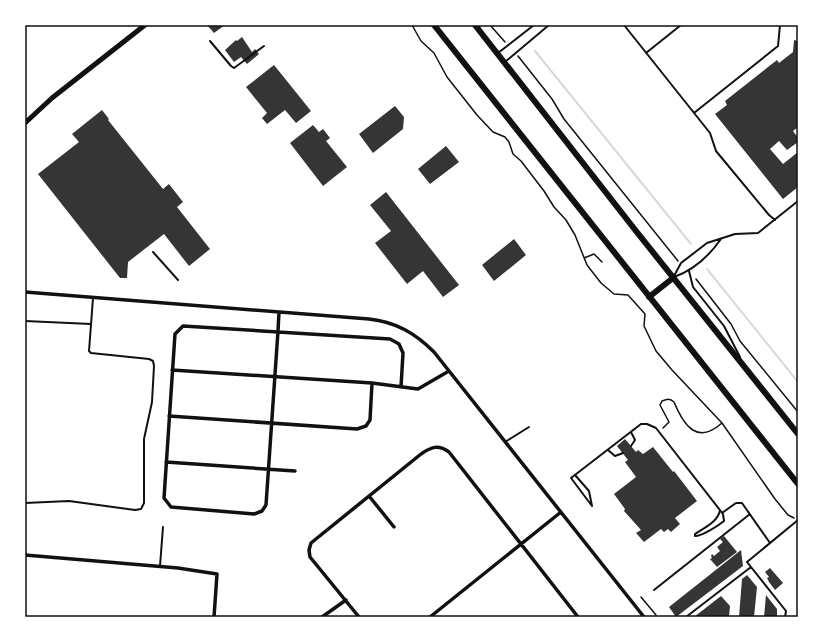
<svg xmlns="http://www.w3.org/2000/svg" width="823" height="642" font-family="'Roboto Serif',serif">
<style>
.lines{fill:none;stroke-linecap:round;stroke-linejoin:round}
.stream{stroke:#d9d9d9;stroke-width:2}
.building{fill:#353535}
.path{stroke:#111;stroke-width:1.5}
.service{stroke:#111;stroke-width:2}
.minor{stroke:#111;stroke-width:3.5}
.secondary{stroke:#111;stroke-width:5}
.primary{stroke:#111;stroke-width:6}
.neatline{fill:none;stroke:#111;stroke-width:1.5}
</style>
<rect width="100%" height="100%" fill="#fff"/>
<g class="lines">
<path class="stream" d="M515,25L516,26
M535,51L691,244
M707,269L798,382"/>
</g>
<path class="building" d="M207,25H225L214,33Z
M242,37L252,52L255,49L259,54L247,64L241,57L234,62L225,50L236,40L237,41Z
M794,40L798,41V127L793,131L798,138V142L787,150L779,141L770,149L783,164L798,152V187L783,199L715,114L727,105L725,101L777,60L779,63L793,52Z
M274,65L311,111L296,123L285,110L267,124L262,118L267,113L246,87Z
M395,106L404,117L403,129L373,153L359,134Z
M102,110L109,119L108,120L163,189L169,184L183,202L177,207L210,249L189,266L164,234L128,262L127,278H120L38,174L79,142L72,134Z
M313,125L319,132L323,129L330,138L326,141L347,167L323,186L290,143Z
M446,146L459,162L430,184L418,169Z
M386,192L459,285L443,297L423,271L407,284L375,243L391,231L370,205Z
M514,239L526,255L494,281L482,265Z
M625,439L636,452L638,450L643,454L653,447L673,472L674,471L697,501L675,518L680,524L671,532L668,529L664,532L661,529L644,542L636,533L641,530L624,511L625,509L614,494L636,477L625,462L628,460L617,446Z
M724,536L737,552L717,567L710,559L712,558L711,556L712,554L714,556L720,551L717,547L723,542L720,539Z
M741,550L743,566L676,617L669,607Z
M770,568L783,583L775,590L769,582L767,578L769,577L765,572Z
M747,575L757,587L754,617H739L742,579Z
M766,595L777,609V617H764Z
M721,596L730,606L729,617H694Z"/>
<g class="lines">
<path class="path" d="M412,25L421,41L434,53L447,77L477,115L493,132L505,137L509,142L513,154L521,161L544,191L554,207L566,220L575,235L587,265L601,283L614,294L628,295L645,314L644,326L656,351L672,370L722,423L775,499L788,515L794,518
M490,25L505,42
M518,56L552,99L564,119L678,261
M584,258L594,254L602,262
M696,279L731,324L740,341L798,412
M663,428L669,422L660,405L662,401C667,399 670,398 674,402C684,426 697,445 722,423
M641,597L656,615"/>
<path class="service" d="M624,25L710,133L716,151L769,215L775,220
M210,41L231,66L234,68L264,46
M498,53L534,25
M646,53L681,25
M505,62L549,25
M694,113L778,46L780,25
M153,252L178,280
M689,271L693,287L724,326L740,357
M674,276L681,263L707,243L735,234L758,233L798,201
M674,277C694,270 709,256 721,239
M25,321L91,324
M505,442L529,427
M631,446L635,440L631,432
M608,450L615,456L623,453
M575,475L589,491L592,506
M25,503L69,501L135,510L141,509L144,503V439L152,402L154,366L153,361L149,359L91,353L89,351L93,298
M592,506L571,478L641,424H647L656,428L723,514L724,521C718,526 702,536 695,536
M722,513L736,503H742L770,543
M695,536V534C704,528 718,522 720,510
M160,566L163,527
M654,590L750,514
M686,617L751,567
M785,617L786,611L747,562L798,520"/>
<path class="minor" d="M25,292L369,319C396,322 415,333 434,352L644,617
M279,312L278,331L266,505L262,511L254,514L171,507L164,498L175,334L183,326L390,339L399,344L403,353L401,387
M172,370L372,383L418,389L449,371
M169,416L357,429L366,426L370,420L372,383
M166,462L295,471
M369,496L394,527
M25,555L178,568L217,574L214,617
M322,617L346,600
M359,617L310,557L309,550L311,543L421,454C431,447 438,444 449,452L578,617
M430,617L561,512"/>
<path class="secondary" d="M25,123L52,98L145,25"/>
<path class="primary" d="M434,25L798,484
M475,25L636,231L798,434
M649,297L673,278"/>
</g>
<rect width="823" height="642" fill="none" stroke="#ffffff" stroke-width="52"/>
<rect x="26" y="26" width="771" height="590" class="neatline"/>
</svg>
